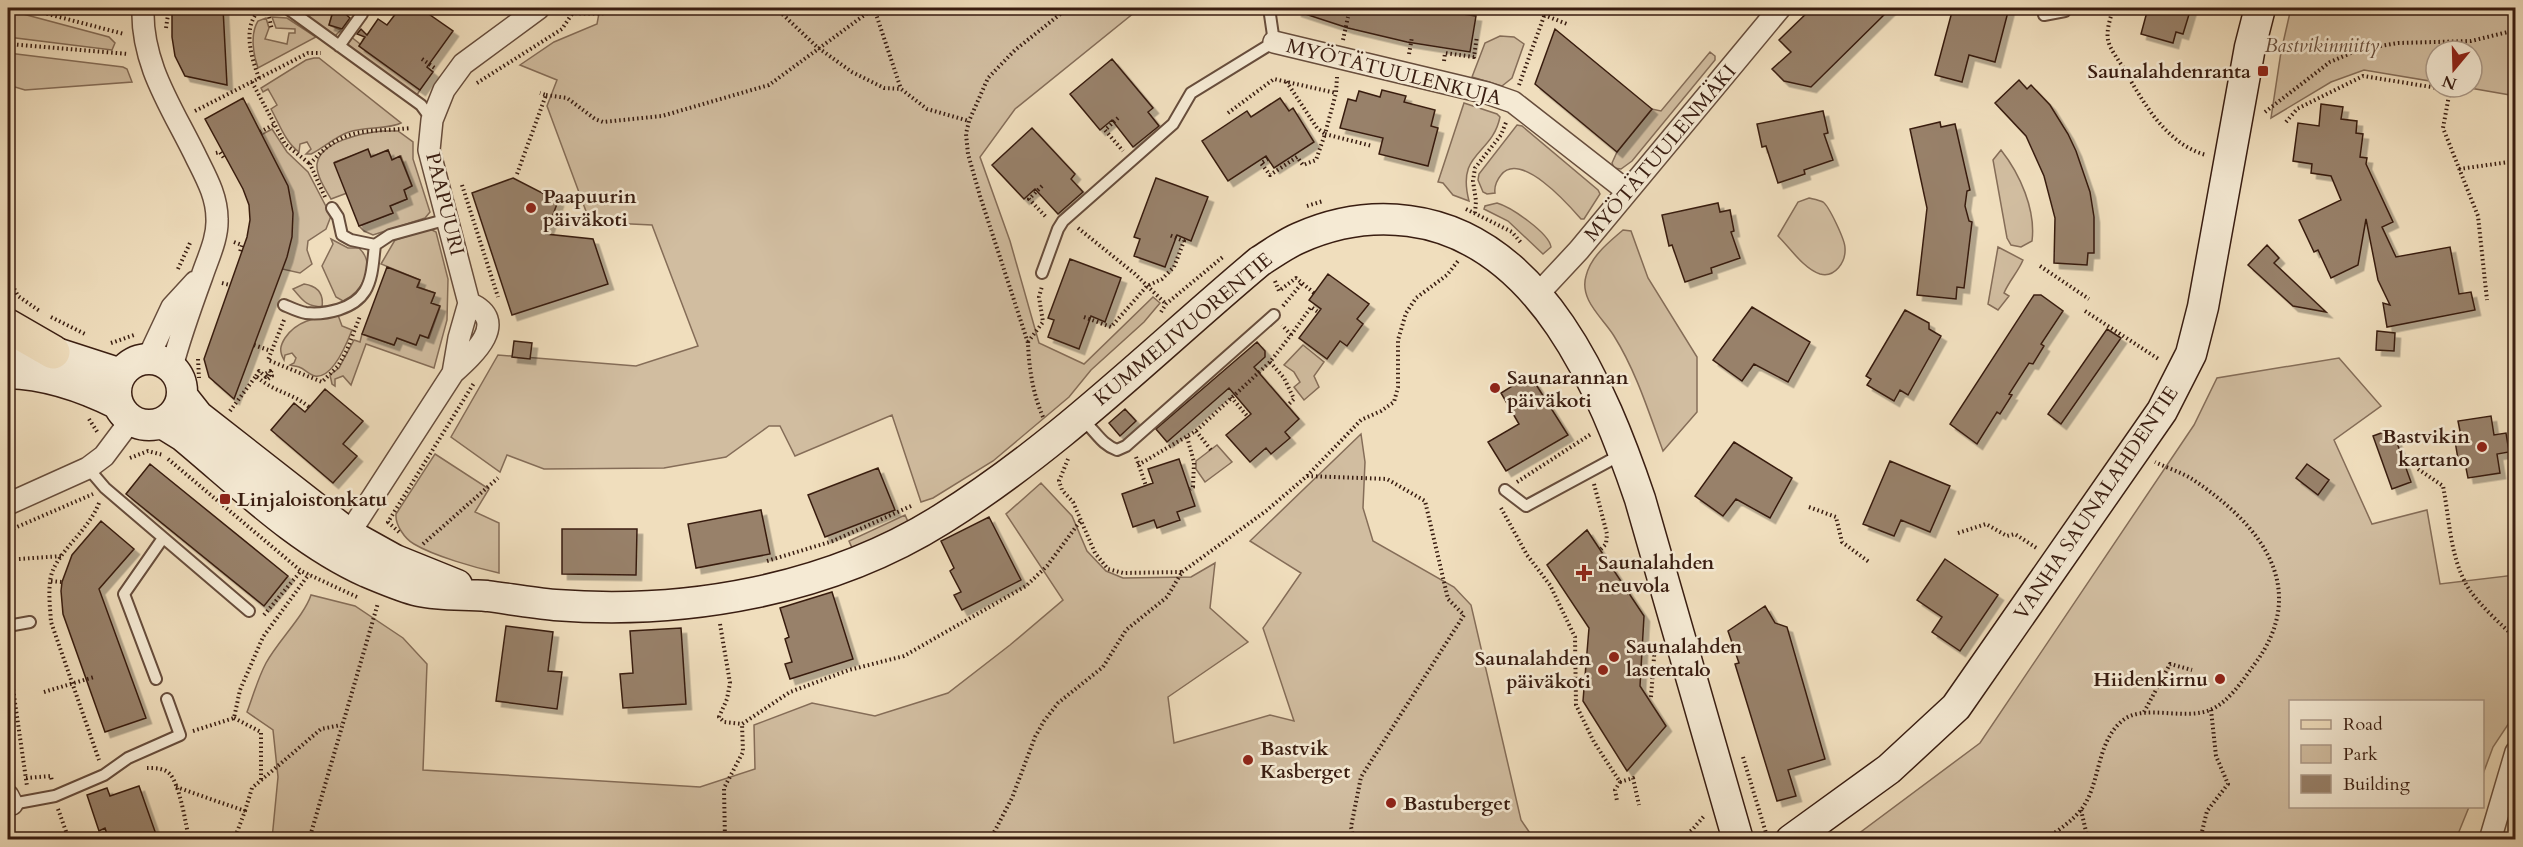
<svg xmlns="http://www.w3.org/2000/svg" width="2523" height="847" font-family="Cardo,serif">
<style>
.green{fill:#d1bda0;stroke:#856d58;stroke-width:1.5}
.building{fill:#98816a;stroke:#391d11;stroke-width:1.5;filter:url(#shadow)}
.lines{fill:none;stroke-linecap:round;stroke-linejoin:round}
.lane-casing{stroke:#674d3c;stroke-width:14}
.street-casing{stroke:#674d3c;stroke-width:24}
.secondary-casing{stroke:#391d11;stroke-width:33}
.primary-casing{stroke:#391d11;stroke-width:36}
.path{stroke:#391d11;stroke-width:4;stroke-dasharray:1.5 3;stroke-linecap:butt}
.lane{stroke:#f5ead4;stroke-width:10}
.street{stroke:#f5ead4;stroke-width:21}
.secondary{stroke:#f5ead4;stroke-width:30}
.primary{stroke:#f0debd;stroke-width:33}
.path-bridge{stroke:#391d11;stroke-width:4;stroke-dasharray:1.5 3;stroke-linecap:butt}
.poi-dot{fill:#8f2418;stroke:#f5ead4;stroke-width:2}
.labels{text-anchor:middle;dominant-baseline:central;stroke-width:5;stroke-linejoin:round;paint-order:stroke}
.park-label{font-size:20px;font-style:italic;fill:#674d3c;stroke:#f5ead4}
.poi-label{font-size:20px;font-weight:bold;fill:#391d11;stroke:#f5ead4;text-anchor:start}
.street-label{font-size:20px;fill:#391d11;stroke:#f5ead4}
</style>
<defs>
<filter id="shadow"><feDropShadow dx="5.5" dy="5.5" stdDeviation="0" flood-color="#0004"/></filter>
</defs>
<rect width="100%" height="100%" fill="#f0debd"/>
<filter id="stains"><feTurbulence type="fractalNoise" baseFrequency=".00333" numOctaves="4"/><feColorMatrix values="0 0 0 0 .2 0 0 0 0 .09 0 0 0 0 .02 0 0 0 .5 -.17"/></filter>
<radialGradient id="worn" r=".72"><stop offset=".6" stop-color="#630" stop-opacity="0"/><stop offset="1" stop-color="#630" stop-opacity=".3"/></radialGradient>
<path class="green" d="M297,8H334L329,25L341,30L334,37Z
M600,8H1140L1015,109L980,157L1010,241L1039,343L1084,364L1153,297L1160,303L1144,322L1091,370L1069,397L993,461L933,498L921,502L892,415L795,456L780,426H769L726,457L664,468L544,469L507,455L500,472L451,437L498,355L636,366L698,346L652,225L590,222L547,106L557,80L520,65L554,42L597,24Z
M2291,8H2515V99L2510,95L2464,87H2472V51H2436V82L2364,70L2331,82L2271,118L2281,52Z
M8,10L109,37L115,43L112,50L8,37Z
M272,17L287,18L316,37L258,68C253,54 250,34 258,21L266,18L269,28L265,39L287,44L289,33H295V29L276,28Z
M350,36L360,44L359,46L420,90L417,95L349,46L347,41Z
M1500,36L1514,37L1524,44L1512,78L1502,86L1472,77L1485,43Z
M1710,52L1715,56V60L1632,161L1621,169L1614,168L1612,163L1617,152L1652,109L1661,111Z
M8,53L123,67L127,69L132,82L25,90L8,85Z
M314,58H319L401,123C390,129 365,127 349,132C334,137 324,148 311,154H306L311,149L307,142L300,144L299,152C285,142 279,123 271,109L277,105L268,89L263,92L261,88L306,60Z
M1464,103L1497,114L1500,117C1492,156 1456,151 1469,201L1453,195L1443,183L1438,182Z
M1517,125L1522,126L1598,190L1600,194L1584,219H1581C1568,204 1520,150 1501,175C1497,180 1494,186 1495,193L1487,194L1483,192L1478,180L1479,174Z
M272,129L287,152L308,172L331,216L326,229L308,241L307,250L312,264L300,273L282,269L261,135Z
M382,131H398L413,142V159L430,212L425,218L373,235L364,231L359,226L393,213L390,206L407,199L404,190L412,186L401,156L392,160L388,150L371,157L368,150L335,162L347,193L331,199C325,189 316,175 317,164C320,141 364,133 382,131Z
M2001,150C2020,174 2036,210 2032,241L2021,247L2011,245L2007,238L1993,160Z
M1809,198C1813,199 1819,200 1823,202C1829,206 1845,240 1845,248C1846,262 1835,278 1820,274C1804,269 1790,248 1778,236L1798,202Z
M1497,203C1511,207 1549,233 1551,247L1543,254L1508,221L1484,209L1485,206Z
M430,229L436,232L448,279L447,320L434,368L366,344L351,385L343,376L335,379V386L332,384L330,375L339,368L354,340L360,342L362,334L394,345L397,338L416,345L420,335L429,338L440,307L431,303L435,293L418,287L420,280L381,264L395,240Z
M1623,230L1631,231L1648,278L1697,357V412L1663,451C1649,413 1636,371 1614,336C1603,318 1579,300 1586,276C1591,256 1608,243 1623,230Z
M331,239L348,248H359C377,265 362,292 343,301L336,297L322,266L333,244Z
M1998,247L2023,260C2018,272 2009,281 2004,293L2009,296L1998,310L1988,304Z
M304,284C317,286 324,293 322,307C305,306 303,300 293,289Z
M338,315L342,326L352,330C347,343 333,379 315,376C309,375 305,369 299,367C296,366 293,366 290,365L294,363L296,358L292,353L285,355L284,360C279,351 280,346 285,338C298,319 317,318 338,315Z
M1303,345L1324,362L1314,376L1319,387L1304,400L1294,387L1300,382L1294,372L1284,365Z
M2339,358L2381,406L2334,440L2372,524L2427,510L2440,584L2515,575V714L2493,747L2483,774L2482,702H2290V806L2469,807L2456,839L1850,840L1980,743L2194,425L2217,378Z
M1361,434L1365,462L1363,508L1373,541L1454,587L1471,605L1521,820L1534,839H272L278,777L273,730L247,712C253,696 258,678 266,663C278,641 304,616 311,595L355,606L403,638L427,664L423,770L700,787L755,769L754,725L812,703L875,716L948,693L1010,645L1063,600L1006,514L1041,483L1072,516L1087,551L1106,571L1123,578L1191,577L1215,563L1210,608L1248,642L1168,697L1174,743L1270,715L1294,721L1263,628L1301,573L1250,541Z
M1217,445L1232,462L1205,482L1196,469V461Z
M435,454L489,489L475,512L499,523V573C476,568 434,556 414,544C405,539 395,525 396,514Z
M905,515L909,524L853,550L849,541Z"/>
<path class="building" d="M172,8H223L227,85L185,76L175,56L172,37Z
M334,8H339L350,18L342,29L329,25Z
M400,8H420L453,31L427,67L433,72L420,90L359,46L365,37L357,34L361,29L367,35L378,19L387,25Z
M1297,8H1423L1476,16L1470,52L1407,42L1348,28L1296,11Z
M1812,8H1891L1811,87L1784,81L1772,69L1791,52L1779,40Z
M1953,8H2009L1995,62L1969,55L1962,82L1935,75Z
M2148,8H2191L2183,34L2176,32L2173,43L2141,34Z
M1555,29L1652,109L1617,152L1535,84Z
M1112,59L1153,108L1148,112L1159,126L1133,147L1112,120L1100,130L1070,94Z
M2019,80L2027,89L2031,85L2050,105L2068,134L2076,151L2090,192L2094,217V253H2088L2087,265L2054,263L2055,218L2044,176L2026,136L1995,103Z
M1382,90L1406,96L1404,102L1435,110L1431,126L1438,128L1428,166L1379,154L1383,138L1340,128L1348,99L1356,101L1359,91L1380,97Z
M243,98L288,186L293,213L292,237L287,257L234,399L209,377L204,359L247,237L250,220L249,205L243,189L205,119Z
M1280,98L1289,111L1293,108L1314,142L1274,168L1266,156L1228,181L1202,141L1247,111L1251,117Z
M2321,104L2343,107L2341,119L2357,121L2356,133L2363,134L2360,157L2367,158L2366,164L2393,222L2382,227L2396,257L2450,247L2459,294L2471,292L2475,310L2387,327L2383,303L2390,305L2378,280L2366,219L2358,265L2331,278L2318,250L2314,252L2299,220L2341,200L2331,176L2311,173L2312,164L2293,161L2298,123L2319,126Z
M1823,111L1828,133L1824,134L1833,160L1804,170L1805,174L1778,183L1766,146L1762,147L1757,124Z
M1940,122L1941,127L1955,124L1970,190L1967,191L1965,206L1969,221L1972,222L1964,288L1957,287L1956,299L1917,295L1927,208L1910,129Z
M1032,128L1075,174L1071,179L1083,192L1058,214L1035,189L1024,199L992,165Z
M368,149L371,157L388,150L392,160L400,156L412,186L404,190L407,199L390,206L393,213L359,226L334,163Z
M513,178L558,201L546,234L593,239L608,284L512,315L472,193Z
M1156,178L1208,197L1191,241L1177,235L1165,267L1134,256L1140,239L1134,237Z
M1718,203L1720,212L1730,210L1734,231L1731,232L1740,258L1711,268L1712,273L1685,282L1672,245L1669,246L1662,215Z
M2267,245L2279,258L2274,263L2326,312L2293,306L2248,265Z
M1070,259L1121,278L1105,322L1091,316L1079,349L1048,337L1054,320L1048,318Z
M387,267L420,280L417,287L435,293L431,303L440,306L428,338L420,335L416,345L397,338L394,345L362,334Z
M1328,274L1369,304L1357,319L1363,324L1347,346L1340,341L1327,359L1299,338L1321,309L1309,300Z
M2034,295H2041L2063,311L2041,344L2044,346L2033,364L2029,363L2009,394L2012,395L2000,414L1997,412L1977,444L1950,424Z
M1752,307L1810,342L1788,382L1754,364L1742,381L1713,360Z
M1905,310L1929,323V329L1941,336L1908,395L1900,390L1894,401L1867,385L1871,379L1866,376Z
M2107,329L2121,338L2061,424L2048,414Z
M2377,331L2395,333L2394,351L2376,350Z
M514,341L532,343L530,359L512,357Z
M1257,342L1265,351V357L1254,367L1299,419L1285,432L1290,438L1271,454L1266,448L1250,462L1226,435L1251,414L1229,388L1167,442L1156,429Z
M1530,375L1568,435L1506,471L1488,442L1519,424L1501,393Z
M325,389L363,421L343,444L357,456L333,483L271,430L294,403L305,412Z
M1125,409L1136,421L1120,436L1109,423Z
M2491,416L2494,435L2506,433L2509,452L2497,454L2500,473L2468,478L2464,458L2458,459L2455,441H2462L2458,421Z
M2392,429L2411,482L2392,489L2373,436Z
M1734,442L1792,478L1770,518L1736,499L1723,516L1695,496Z
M1179,459L1195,506L1177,512L1180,520L1157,528L1154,520L1133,527L1122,494L1153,483L1148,469Z
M1890,461L1950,486L1930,532L1901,520L1894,536L1863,524Z
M150,464L288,576L264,606L126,494Z
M2307,464L2329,480L2318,495L2296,478Z
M878,468L895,510L825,537L808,495Z
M761,510L770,554L696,568L688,524Z
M989,517L1021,580L962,610L954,595L961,592L950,571L954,568L941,541Z
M101,521L134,549L99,589L146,718L105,732L63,614L61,591L62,582L72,555Z
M562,529H637L636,575L562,574Z
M1587,530L1644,616L1640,686L1666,726L1627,771L1583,701L1589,628L1547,565Z
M1945,559L1998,595L1960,651L1932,632L1942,617L1917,600Z
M832,592L853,659L790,679L785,664L792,662L785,639L789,637L780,608Z
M1765,606L1775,623L1787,627L1825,759L1788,770L1796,796L1777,801L1735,664L1739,663L1728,631Z
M506,626L553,632L548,671L562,672L557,709L496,701Z
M681,628L686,704L623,708L620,674L633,673L630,631Z
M139,786L158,840H109L105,828L99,831L87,795L107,788L110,796Z"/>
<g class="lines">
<defs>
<path id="lane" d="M287,8L421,105L432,120
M2044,15L2065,11
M339,46L362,14
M332,208L338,217L342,235L351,240L375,245L390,235L448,219
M1042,273L1058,229L1063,221L1173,124L1191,93L1274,42L1269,8
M284,305C291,308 299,312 306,313C326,315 354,309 365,291C373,278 373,260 375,245
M1081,419C1095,429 1100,444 1117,450L1126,446L1274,315
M88,468L105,488L249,611
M1505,490L1526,506L1611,460L1622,457
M8,626L30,622
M156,679L124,594L163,538
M12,804L55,796L104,775L128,758L180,735L167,699"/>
<path id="street" d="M143,8C141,65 173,109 197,159C207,179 217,197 217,219C218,238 208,258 202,276C191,306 180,336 172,367
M1274,42L1487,93L1513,102L1627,191
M1537,295L1579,250L1780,8
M148,358L172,307L195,282
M453,373L459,338L469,303L429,150L432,120L444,90L463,64L539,8
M8,504L88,468L104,456L131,420
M341,546L453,373C473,355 511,321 469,303
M8,796L12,804
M2490,840L2516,752"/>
<path id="secondary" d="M8,347L53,352L121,374
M116 392a33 33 0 1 1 66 0a33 33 0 1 1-66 0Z
M8,373C46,374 84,387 118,404
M183,397L198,416L350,535L395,560L457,585
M162,423L183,436C241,484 298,541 367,572C384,579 402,587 419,591C441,596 465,594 487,596C510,599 533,603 555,605C687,615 829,590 942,519C1058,447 1156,348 1260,261C1273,253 1285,244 1299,238C1335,222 1371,216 1409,221C1541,238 1603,390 1640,499L1738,840
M1791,840L1889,769L1956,707L2162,411L2191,354L2203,307L2250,47L2260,8"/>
<path id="primary" d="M8,326L53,352"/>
</defs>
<use href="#lane" class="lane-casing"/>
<use href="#street" class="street-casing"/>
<use href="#secondary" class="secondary-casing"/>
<use href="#primary" class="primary-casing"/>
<path class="path" d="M25,8L124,34
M238,8L257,12
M776,8L817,47L852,72L884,88L901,89L927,109L969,121
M874,8L901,89
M2113,8C2111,17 2106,30 2108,40C2110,50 2119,60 2124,69C2143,102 2166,144 2206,155
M557,11C591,17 626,11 661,8
M1544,15L1567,24
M269,17L272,30
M166,28L169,8
M1343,40L1348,17
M8,44L129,54
M1409,54L1412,37
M422,59L436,69
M1444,61L1445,53L1474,57L1477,36
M1337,77L1336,93L1325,134L1372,146
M259,78C251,57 241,24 262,8
M252,82L285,144L310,164
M477,83L562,29L572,14
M1519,85L1547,8
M546,95L567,98L595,119L603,122L662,116L769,85L874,8
M195,111L308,53H321
M2265,112L2330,62L2358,50L2398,43L2471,41L2516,30
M1228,113L1274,79L1336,93
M1118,118L1105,130L1123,151
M2286,122L2297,109L2363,76L2450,90L2443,128L2478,216L2487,300
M260,132L275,124
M216,153L220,152L224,158L225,157
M1268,159L1261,163L1270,175L1297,157L1303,165L1316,160L1325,134L1317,128L1286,81
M2459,169L2516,161
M517,174L546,95L540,93
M462,185L498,297
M1042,186L1029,199L1047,218
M325,197L310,164C343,125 366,133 411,128
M1307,206L1323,201
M1466,209L1512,232L1522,244
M1475,213L1476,201L1473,181L1475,168L1501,135L1507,120
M1078,228L1135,274L1166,304
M234,242L242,245L240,252H242
M2040,266L2089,299
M178,269L190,243
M8,277L18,296L41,312
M1275,281L1279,291L1296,278L1314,293
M222,283L230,285
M1283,306L1302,283
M2085,311L2160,360
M1161,312L1166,304L1224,256
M51,317L87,335
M1084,317L1111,327L1147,286L1162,279L1174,267L1184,241L1169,235
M284,320L268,360L322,382L338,366L347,350L360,316
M1291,335L1311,307L1318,312
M1028,342L1043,322L1039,297L1042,286
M111,343L134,335
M254,345L271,351
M198,359L199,378
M1270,362L1284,378L1294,399L1287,406
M256,376L259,371L268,379L272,376L270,371L265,374L266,377L269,376
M1231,397L1248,417
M230,411L256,376C275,393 293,393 309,407
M1043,417C1033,394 1029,369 1028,343L980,196L968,154L966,134L969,121L988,78L1015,50L1068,8
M89,419L98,433
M1196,431L1211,450
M1187,437L1194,462L1193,487L1190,489
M1136,457L1146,486
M130,458L148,451L163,455
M168,459L301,571L357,597
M1138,465L1196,431L1270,362L1291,335L1282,325
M2418,469L2443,486C2449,516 2450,554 2465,582C2472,598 2502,626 2516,638
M1307,476L1387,479L1425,501L1448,599L1464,615L1361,777L1351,827L1354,840
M1517,482L1591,434
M1594,484L1607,534L1606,544L1601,549
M99,503C89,529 63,547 53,570C47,584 50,606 51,622L99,760
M1809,507L1836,517L1842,542L1869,562
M1501,508L1527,555L1550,585L1575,637L1576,705L1594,742L1620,782L1615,790L1617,801
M399,532L388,522L474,383
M1958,533L1986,524L2007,536L2015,534L2038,549
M8,535L10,530L93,494
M423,544L498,478
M19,559L62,556
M767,561L833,541L911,506
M1182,572L1266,511L1307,476L1361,420L1381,411L1394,402L1398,387V340L1406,313L1416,298L1447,275L1458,261
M51,581L62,582
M264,615L301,571
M720,624L730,683L727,699L719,717L724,722L742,724L790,692L849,670L904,656L1026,586L1047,566L1081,520
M8,654L27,786
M44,692L94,677
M1651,697L1655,644
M2144,712L2170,664L2192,670
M234,718L261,732V781
M193,731L234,718L240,690L263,637L309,574
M1743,757L1766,833
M147,768C155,768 164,768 170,774C180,786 186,824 189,840
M26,778L51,776L52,782
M1620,782L1633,778L1639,805
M176,787L245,811L234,840
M58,809L69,840
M2081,810L2088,840
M245,811L252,788L321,729L341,725
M309,840L378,603
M725,840L724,788L743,752L742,724
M990,840L1012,798L1035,737L1044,721L1058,703L1103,667L1126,630L1167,597L1182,572L1123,573L1108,569L1095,553L1073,502L1062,490L1059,481L1068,459
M1680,840L1692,830L1705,815
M2044,840C2056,832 2071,822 2080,811C2101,786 2095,744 2122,721C2143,703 2183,721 2210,710C2229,702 2242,681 2254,665C2312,588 2260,524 2192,479C2181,472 2167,468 2155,462
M2200,840L2207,811L2228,784L2216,756L2211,710"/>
<use href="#lane" class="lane"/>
<use href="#street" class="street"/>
<use href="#secondary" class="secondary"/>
<use href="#primary" class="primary"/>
<path class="path-bridge" d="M269,376L272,370"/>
</g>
<g class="poi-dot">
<rect x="2257" y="65" width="12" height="12" rx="3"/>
<circle cx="531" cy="208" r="6"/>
<circle cx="1495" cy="388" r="6"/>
<circle cx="2482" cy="447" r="6"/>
<rect x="219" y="493" width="12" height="12" rx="3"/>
<path d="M1581 564h6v6h6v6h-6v6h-6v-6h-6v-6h6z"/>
<circle cx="1614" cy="657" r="6"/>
<circle cx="1603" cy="670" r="6"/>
<circle cx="2220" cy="679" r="6"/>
<circle cx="1248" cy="760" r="6"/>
<circle cx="1391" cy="803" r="6"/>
</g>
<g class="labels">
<g class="park-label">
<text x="2322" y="45">Bastvikinniitty</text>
</g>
<g class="poi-label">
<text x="2251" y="71" text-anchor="end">Saunalahdenranta</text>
<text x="543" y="196">Paapuurin<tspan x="543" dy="23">päiväkoti</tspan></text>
<text x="1507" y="377">Saunarannan<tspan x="1507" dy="23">päiväkoti</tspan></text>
<text x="2470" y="436" text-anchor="end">Bastvikin<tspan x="2470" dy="23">kartano</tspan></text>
<text x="237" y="499">Linjaloistonkatu</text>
<text x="1598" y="562">Saunalahden<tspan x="1598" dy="23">neuvola</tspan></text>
<text x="1626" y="646">Saunalahden<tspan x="1626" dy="23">lastentalo</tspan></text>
<text x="1591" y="658" text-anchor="end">Saunalahden<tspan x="1591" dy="23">päiväkoti</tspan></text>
<text x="2208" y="679" text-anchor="end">Hiidenkirnu</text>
<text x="1260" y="748">Bastvik<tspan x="1260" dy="23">Kasberget</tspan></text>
<text x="1403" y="803">Bastuberget</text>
</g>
<g class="street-label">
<text transform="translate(1394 72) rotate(14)">MYÖTÄTUULENKUJA</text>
<text transform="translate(1660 153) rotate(-50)">MYÖTÄTUULENMÄKI</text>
<text transform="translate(445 204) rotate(76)">PAAPUURI</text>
<text transform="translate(1183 329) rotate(-40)">KUMMELIVUORENTIE</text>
<text transform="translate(2096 503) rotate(-56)">VANHA SAUNALAHDENTIE</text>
</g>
</g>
<rect width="2523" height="847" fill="none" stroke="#f0debd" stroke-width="30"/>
<rect x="9" y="9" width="2505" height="829" fill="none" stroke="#391d11" stroke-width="3"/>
<rect x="15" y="15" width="2493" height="817" fill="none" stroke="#391d11" stroke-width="1.5"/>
<rect x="2289" y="700" width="195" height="108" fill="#f5ead4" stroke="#aa9886" stroke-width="1.5"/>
<rect x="2301" y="720" width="30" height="9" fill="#f0debd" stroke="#aa9886" stroke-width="1.5"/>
<text x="2343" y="730" font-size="18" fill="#391d11">Road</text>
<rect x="2301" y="745" width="30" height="18" fill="#d1bda0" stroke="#aa9886" stroke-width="1.5"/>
<text x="2343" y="760" font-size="18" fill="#391d11">Park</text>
<rect x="2301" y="775" width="30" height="18" fill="#98816a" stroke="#aa9886" stroke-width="1.5"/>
<text x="2343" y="790" font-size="18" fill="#391d11">Building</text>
<g transform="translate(2454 69) rotate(199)"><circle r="28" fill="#f5ead4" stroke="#aa9886" stroke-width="1.5"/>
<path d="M0-4.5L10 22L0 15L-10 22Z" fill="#8f2418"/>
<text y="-9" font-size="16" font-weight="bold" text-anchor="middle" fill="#391d11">N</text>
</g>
<rect width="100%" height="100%" filter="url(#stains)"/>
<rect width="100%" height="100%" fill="url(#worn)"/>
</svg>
